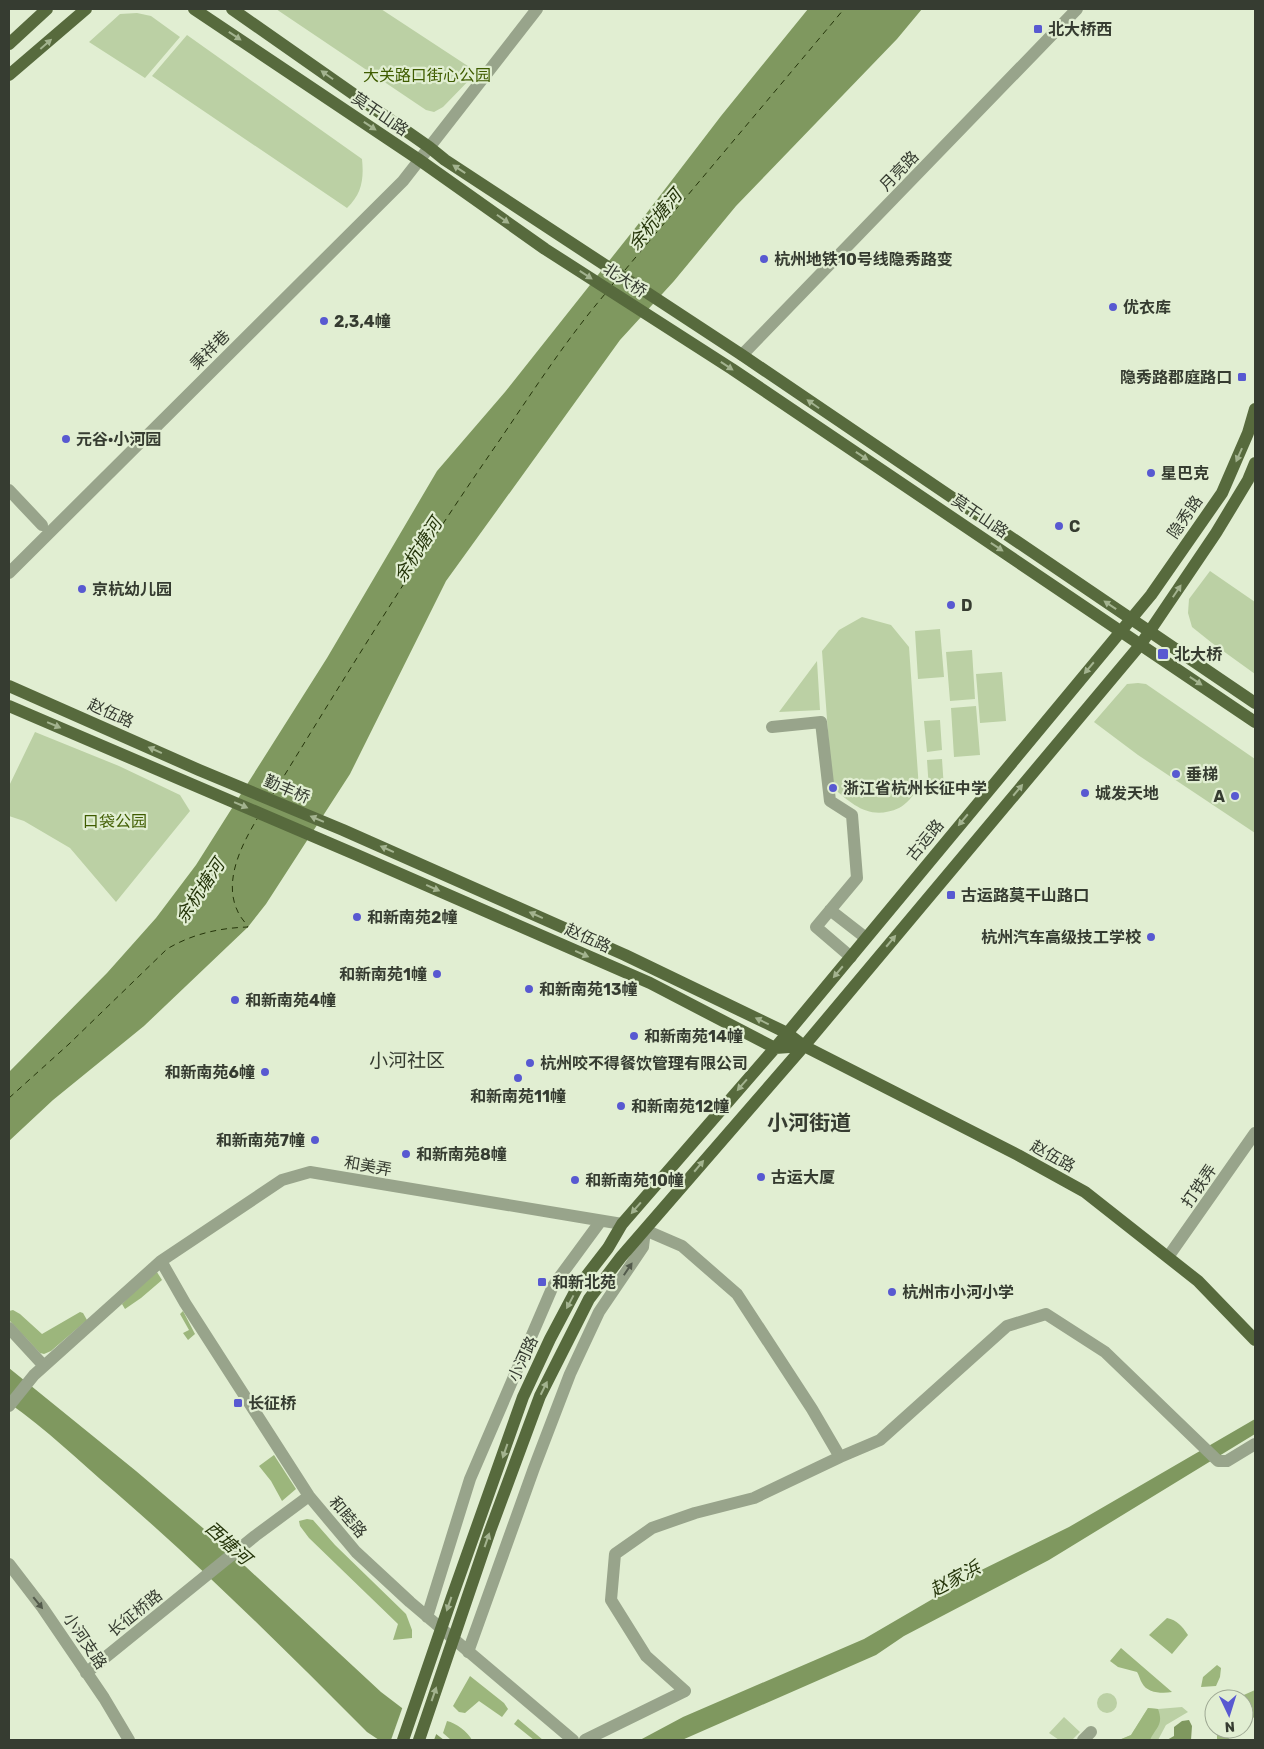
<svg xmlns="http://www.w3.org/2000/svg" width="1264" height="1749" font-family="Rubik,'Noto Sans SC',sans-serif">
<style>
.green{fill:#bbd0a4}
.forest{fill:#9cb67c}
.water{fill:#7f985f}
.pier{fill:#e1eed2}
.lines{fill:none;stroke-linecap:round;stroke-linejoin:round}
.ferry{stroke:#25350a;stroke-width:1;stroke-dasharray:6 5;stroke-linecap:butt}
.minor{stroke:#98a48b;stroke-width:12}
.major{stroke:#576a3d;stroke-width:12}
.oneway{fill:#a3b38f}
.oneway2{fill:#535b4c}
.poi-dot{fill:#5859d1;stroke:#e1eed2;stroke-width:2}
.labels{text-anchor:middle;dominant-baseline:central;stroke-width:4.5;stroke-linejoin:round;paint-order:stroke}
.poi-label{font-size:16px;font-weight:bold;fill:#363c31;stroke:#e1eed2;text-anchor:start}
.park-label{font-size:16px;fill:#3f5c00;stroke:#e1eed2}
.street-label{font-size:16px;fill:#363c31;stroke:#e1eed2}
.water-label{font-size:18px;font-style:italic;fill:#25350a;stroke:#e1eed2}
.quarter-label{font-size:19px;fill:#363c31;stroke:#e1eed2}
.district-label{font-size:21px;font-weight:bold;fill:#363c31;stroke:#e1eed2}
</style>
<rect width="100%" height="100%" fill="#e1eed2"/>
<path class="green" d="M276,9H381L477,72L443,107L434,112L426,110Z
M137,13L151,16L180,37L145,78L89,42L120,14Z
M187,35L362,159C364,179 362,194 347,208L152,76Z
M1210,571L1255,602V674L1212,643L1192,627L1188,613L1189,599Z
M862,617L891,625L909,647L919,789C913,795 906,805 899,808C870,821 853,805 832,787L822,651L839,630Z
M940,629L944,677L918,679L915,631Z
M972,650L975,699L950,701L946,652Z
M817,661L820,710L779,712Z
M1002,672L1006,721L980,723L976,674Z
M1138,683L1146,684L1255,759V833L1138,755L1094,722L1127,684Z
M976,706L980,755L954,757L951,708Z
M940,720L942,750L927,752L924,721Z
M35,732L119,766L180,795L190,811L116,902L70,848L24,821L9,816V786Z
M942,759L944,789L929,790L927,760Z
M1097 1703a10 10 0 1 1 20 0a10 10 0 1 1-20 0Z
M1182,1707L1188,1712L1166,1725L1158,1740H1119L1131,1735L1148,1708L1158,1709Z
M1064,1717L1080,1732L1072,1740H1059L1049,1733Z"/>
<path class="forest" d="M155,1269L162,1280L141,1298L125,1309L122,1304Z
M13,1310L20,1314L42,1334L80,1312L83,1313L87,1320L51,1351L44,1354L40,1353L9,1320V1311Z
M183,1311L195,1334L188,1340L183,1333L189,1330L180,1314Z
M274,1455L296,1489L282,1501L271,1481L259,1466Z
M307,1519L313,1520L335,1545L406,1614L412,1630V1638L393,1640L398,1624L309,1538L300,1526L299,1521Z
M1167,1618C1177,1620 1182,1626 1188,1635L1172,1654L1149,1635Z
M1121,1648L1172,1692C1162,1694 1147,1693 1142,1683C1140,1680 1139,1675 1137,1672L1118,1667L1110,1661Z
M1217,1665L1221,1668L1220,1677L1216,1686L1201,1687L1203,1677Z
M470,1676L504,1703L508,1709L502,1717L479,1701L465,1713L459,1712L453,1706Z
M1255,1690V1716L1244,1727V1699H1231L1237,1698Z
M1148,1708L1158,1709C1164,1725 1156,1727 1150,1740H1119L1131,1735Z
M518,1719L543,1740H534L514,1724Z
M447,1721C456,1723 468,1732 472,1740H451L443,1733Z
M1217,1729H1242L1227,1740H1217Z"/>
<path class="water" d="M808,9H922L897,39L736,206L674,281L620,340L446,581L350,774L266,904L248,927L144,1026L53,1100L9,1141V1072L107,973L156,918L196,865L327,658L437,471L505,392L636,227L721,116Z
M9,1368L136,1471L217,1540L381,1692L444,1740H379L367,1732C284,1649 202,1567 114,1491C79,1461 46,1429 9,1403Z
M1255,1419V1434L1049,1560L904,1636L876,1655L682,1740H640L683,1717L864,1639L948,1590L961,1580L1069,1527Z
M1189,1720L1192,1726L1191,1740H1167L1174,1736V1727L1182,1721Z"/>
<path class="pier" d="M403,1706L437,1732L434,1740H391Z"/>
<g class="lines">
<path class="ferry" d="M625,270L844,9
M612,285L617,279
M273,794C346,675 419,556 499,441C533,391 566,340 605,294
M9,1098L69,1044L167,949C192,934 219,928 248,927C245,922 241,918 239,914C222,883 241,846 257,819"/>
<path class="minor" d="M742,355L1077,9
M9,490L42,525
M9,573L403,181L537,9
M772,727L821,722L830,801L852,815L857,878L816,927L851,957
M830,910L866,938
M1168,1257L1255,1133
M161,1261L185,1303L309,1496L356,1552L410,1602L573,1740
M9,1328L44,1366
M9,1406L34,1375L161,1261L282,1180L310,1172L622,1224
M9,1564L42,1607L104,1698L129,1740
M427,1617L470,1479L553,1286L600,1222
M468,1652L534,1468L570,1374L599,1312L643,1247L645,1230L682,1246L737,1294L812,1409L840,1457
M86,1673L255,1536L309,1496
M585,1740L685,1691L646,1656L611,1600L615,1554L652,1528L695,1513L754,1498L840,1457L880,1440L1007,1326L1046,1314L1105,1352L1218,1461H1227L1255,1444
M1083,1740L1091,1732"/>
<path class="major" d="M194,9L418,159L545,249L732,369L1255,722
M232,9L429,147L445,160L742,355L1255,703
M9,44L47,9
M9,75L86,9
M9,686L199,770L343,830L625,955L787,1033L804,1046L1018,1155L1085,1192L1198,1281L1255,1340
M9,706L357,855L650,983L775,1048L804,1046
M403,1740L452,1597L523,1397L550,1339L577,1288L608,1248L622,1224L775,1048L1151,595L1222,493L1248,433L1255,409
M419,1740L490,1531L540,1396L589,1299L621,1257L804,1046L1141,644L1216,533L1248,480L1255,463"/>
</g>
<defs><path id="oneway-solid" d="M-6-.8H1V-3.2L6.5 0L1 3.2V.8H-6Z" transform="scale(1.25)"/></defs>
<g class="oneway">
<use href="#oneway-solid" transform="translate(235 36) rotate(34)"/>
<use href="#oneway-solid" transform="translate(46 44) rotate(-41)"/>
<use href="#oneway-solid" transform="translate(327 75) rotate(-145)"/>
<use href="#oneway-solid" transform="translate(370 126) rotate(34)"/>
<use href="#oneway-solid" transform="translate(459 169) rotate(-147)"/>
<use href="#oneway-solid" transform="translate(503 219) rotate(35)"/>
<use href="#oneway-solid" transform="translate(586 275) rotate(33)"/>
<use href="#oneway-solid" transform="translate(727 366) rotate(34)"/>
<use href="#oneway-solid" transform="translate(813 404) rotate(-145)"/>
<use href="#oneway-solid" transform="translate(1239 455) rotate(114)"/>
<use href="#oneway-solid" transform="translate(862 456) rotate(34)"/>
<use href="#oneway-solid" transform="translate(997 547) rotate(34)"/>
<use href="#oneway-solid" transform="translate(1177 591) rotate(-56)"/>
<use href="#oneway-solid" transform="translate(1110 605) rotate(-146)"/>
<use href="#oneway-solid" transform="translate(1089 668) rotate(130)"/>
<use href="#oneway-solid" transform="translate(1196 681) rotate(34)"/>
<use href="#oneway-solid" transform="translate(54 725) rotate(23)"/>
<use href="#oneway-solid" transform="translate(155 750) rotate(-156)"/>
<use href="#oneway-solid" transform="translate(1018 790) rotate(-50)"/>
<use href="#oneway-solid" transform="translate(241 805) rotate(23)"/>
<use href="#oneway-solid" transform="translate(317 819) rotate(-157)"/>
<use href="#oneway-solid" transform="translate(963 820) rotate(130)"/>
<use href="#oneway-solid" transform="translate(387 849) rotate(-156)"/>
<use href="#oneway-solid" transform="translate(433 888) rotate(24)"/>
<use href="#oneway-solid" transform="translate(536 915) rotate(-156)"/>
<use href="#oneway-solid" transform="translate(891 941) rotate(-50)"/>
<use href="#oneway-solid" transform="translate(582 954) rotate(24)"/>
<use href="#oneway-solid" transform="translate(838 972) rotate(130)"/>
<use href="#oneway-solid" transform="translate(762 1021) rotate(-154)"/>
<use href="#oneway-solid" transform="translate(742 1085) rotate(131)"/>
<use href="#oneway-solid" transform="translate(699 1166) rotate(-50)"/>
<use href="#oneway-solid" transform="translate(636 1208) rotate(131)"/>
<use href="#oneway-solid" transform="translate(570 1302) rotate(118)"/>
<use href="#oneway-solid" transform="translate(544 1388) rotate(-64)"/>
<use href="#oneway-solid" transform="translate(505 1451) rotate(109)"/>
<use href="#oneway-solid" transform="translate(487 1540) rotate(-71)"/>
<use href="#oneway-solid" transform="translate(449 1604) rotate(109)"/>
<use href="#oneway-solid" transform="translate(434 1694) rotate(-71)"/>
</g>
<g class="oneway2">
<use href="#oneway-solid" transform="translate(628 1269) rotate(-56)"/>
<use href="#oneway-solid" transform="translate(38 1603) rotate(51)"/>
</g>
<g class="poi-dot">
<rect x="1033" y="24" width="10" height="10" rx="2.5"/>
<circle cx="764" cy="259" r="5"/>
<circle cx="1113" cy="307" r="5"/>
<circle cx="324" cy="321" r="5"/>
<rect x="1237" y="372" width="10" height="10" rx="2.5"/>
<circle cx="66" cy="439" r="5"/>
<circle cx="1151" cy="473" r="5"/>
<circle cx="1059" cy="526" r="5"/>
<circle cx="82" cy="589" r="5"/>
<circle cx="951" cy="605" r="5"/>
<rect x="1157" y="648" width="12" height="12" rx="2.5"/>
<circle cx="1176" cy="774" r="5"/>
<circle cx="833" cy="788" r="5"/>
<circle cx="1085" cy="793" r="5"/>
<circle cx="1235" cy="796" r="5"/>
<rect x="946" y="890" width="10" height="10" rx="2.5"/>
<circle cx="357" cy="917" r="5"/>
<circle cx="1151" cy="937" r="5"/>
<circle cx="437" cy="974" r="5"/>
<circle cx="529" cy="989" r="5"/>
<circle cx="235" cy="1000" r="5"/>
<circle cx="634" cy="1036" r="5"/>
<circle cx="530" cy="1063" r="5"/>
<circle cx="265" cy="1072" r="5"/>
<circle cx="518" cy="1078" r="5"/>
<circle cx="621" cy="1106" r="5"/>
<circle cx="315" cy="1140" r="5"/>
<circle cx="406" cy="1154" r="5"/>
<circle cx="761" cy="1177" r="5"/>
<circle cx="575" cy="1180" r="5"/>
<rect x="537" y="1277" width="10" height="10" rx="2.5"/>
<circle cx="892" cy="1292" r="5"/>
<rect x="233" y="1398" width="10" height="10" rx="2.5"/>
</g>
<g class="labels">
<g class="poi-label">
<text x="1048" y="29">北大桥西</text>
<text x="774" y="259">杭州地铁10号线隐秀路变</text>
<text x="1123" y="307">优衣库</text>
<text x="334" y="321">2,3,4幢</text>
<text x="1232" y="377" text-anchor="end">隐秀路郡庭路口</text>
<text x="76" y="439">元谷·小河园</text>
<text x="1161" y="473">星巴克</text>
<text x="1069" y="526">C</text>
<text x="92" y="589">京杭幼儿园</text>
<text x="961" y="605">D</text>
<text x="1174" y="654">北大桥</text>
<text x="1186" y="774">垂梯</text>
<text x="843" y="788">浙江省杭州长征中学</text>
<text x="1095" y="793">城发天地</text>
<text x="1225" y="796" text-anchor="end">A</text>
<text x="961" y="895">古运路莫干山路口</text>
<text x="367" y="917">和新南苑2幢</text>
<text x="1141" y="937" text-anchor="end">杭州汽车高级技工学校</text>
<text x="427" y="974" text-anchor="end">和新南苑1幢</text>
<text x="539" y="989">和新南苑13幢</text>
<text x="245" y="1000">和新南苑4幢</text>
<text x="644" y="1036">和新南苑14幢</text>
<text x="540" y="1063">杭州咬不得餐饮管理有限公司</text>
<text x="255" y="1072" text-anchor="end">和新南苑6幢</text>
<text x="518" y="1096" text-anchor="middle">和新南苑11幢</text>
<text x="631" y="1106">和新南苑12幢</text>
<text x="305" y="1140" text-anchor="end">和新南苑7幢</text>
<text x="416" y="1154">和新南苑8幢</text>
<text x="771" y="1177">古运大厦</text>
<text x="585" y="1180">和新南苑10幢</text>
<text x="552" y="1282">和新北苑</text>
<text x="902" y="1292">杭州市小河小学</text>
<text x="248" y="1403">长征桥</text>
</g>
<g class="park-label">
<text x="427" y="75">大关路口街心公园</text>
<text x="115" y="821">口袋公园</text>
</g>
<g class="street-label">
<text transform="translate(380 114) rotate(34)">莫干山路</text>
<text transform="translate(899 171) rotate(-46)">月亮路</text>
<text transform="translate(625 280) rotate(33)">北大桥</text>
<text transform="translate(210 350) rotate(-45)">秉祥巷</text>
<text transform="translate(980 516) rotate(34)">莫干山路</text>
<text transform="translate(1185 517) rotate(-55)">隐秀路</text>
<text transform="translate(111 713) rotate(24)">赵伍路</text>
<text transform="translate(287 789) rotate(23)">勤丰桥</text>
<text transform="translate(925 840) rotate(-50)">古运路</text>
<text transform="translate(588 938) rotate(24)">赵伍路</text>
<text transform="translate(1053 1156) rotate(29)">赵伍路</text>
<text transform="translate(368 1166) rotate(10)">和美弄</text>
<text transform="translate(1199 1186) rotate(-55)">打铁弄</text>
<text transform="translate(523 1359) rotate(-65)">小河路</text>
<text transform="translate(348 1517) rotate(50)">和睦路</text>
<text transform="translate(135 1613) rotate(-39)">长征桥路</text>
<text transform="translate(85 1641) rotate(56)">小河支路</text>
</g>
<g class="water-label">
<text transform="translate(655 220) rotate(-50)">余杭塘河</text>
<text transform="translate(418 550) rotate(-57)">余杭塘河</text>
<text transform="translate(200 891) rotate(-56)">余杭塘河</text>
<text transform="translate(228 1543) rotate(42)">西塘河</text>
<text transform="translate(955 1579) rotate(-28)">赵家浜</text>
</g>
<g class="quarter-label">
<text x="407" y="1060">小河社区</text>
</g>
<g class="district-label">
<text x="809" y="1122">小河街道</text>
</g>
</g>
<rect width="1264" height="1749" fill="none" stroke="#363c31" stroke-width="20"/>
<g transform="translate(1229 1714) rotate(176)"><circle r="24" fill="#e1eed2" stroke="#9da792"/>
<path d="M0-4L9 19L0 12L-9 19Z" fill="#5859d1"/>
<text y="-8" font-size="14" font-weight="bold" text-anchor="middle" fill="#363c31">N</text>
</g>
</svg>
